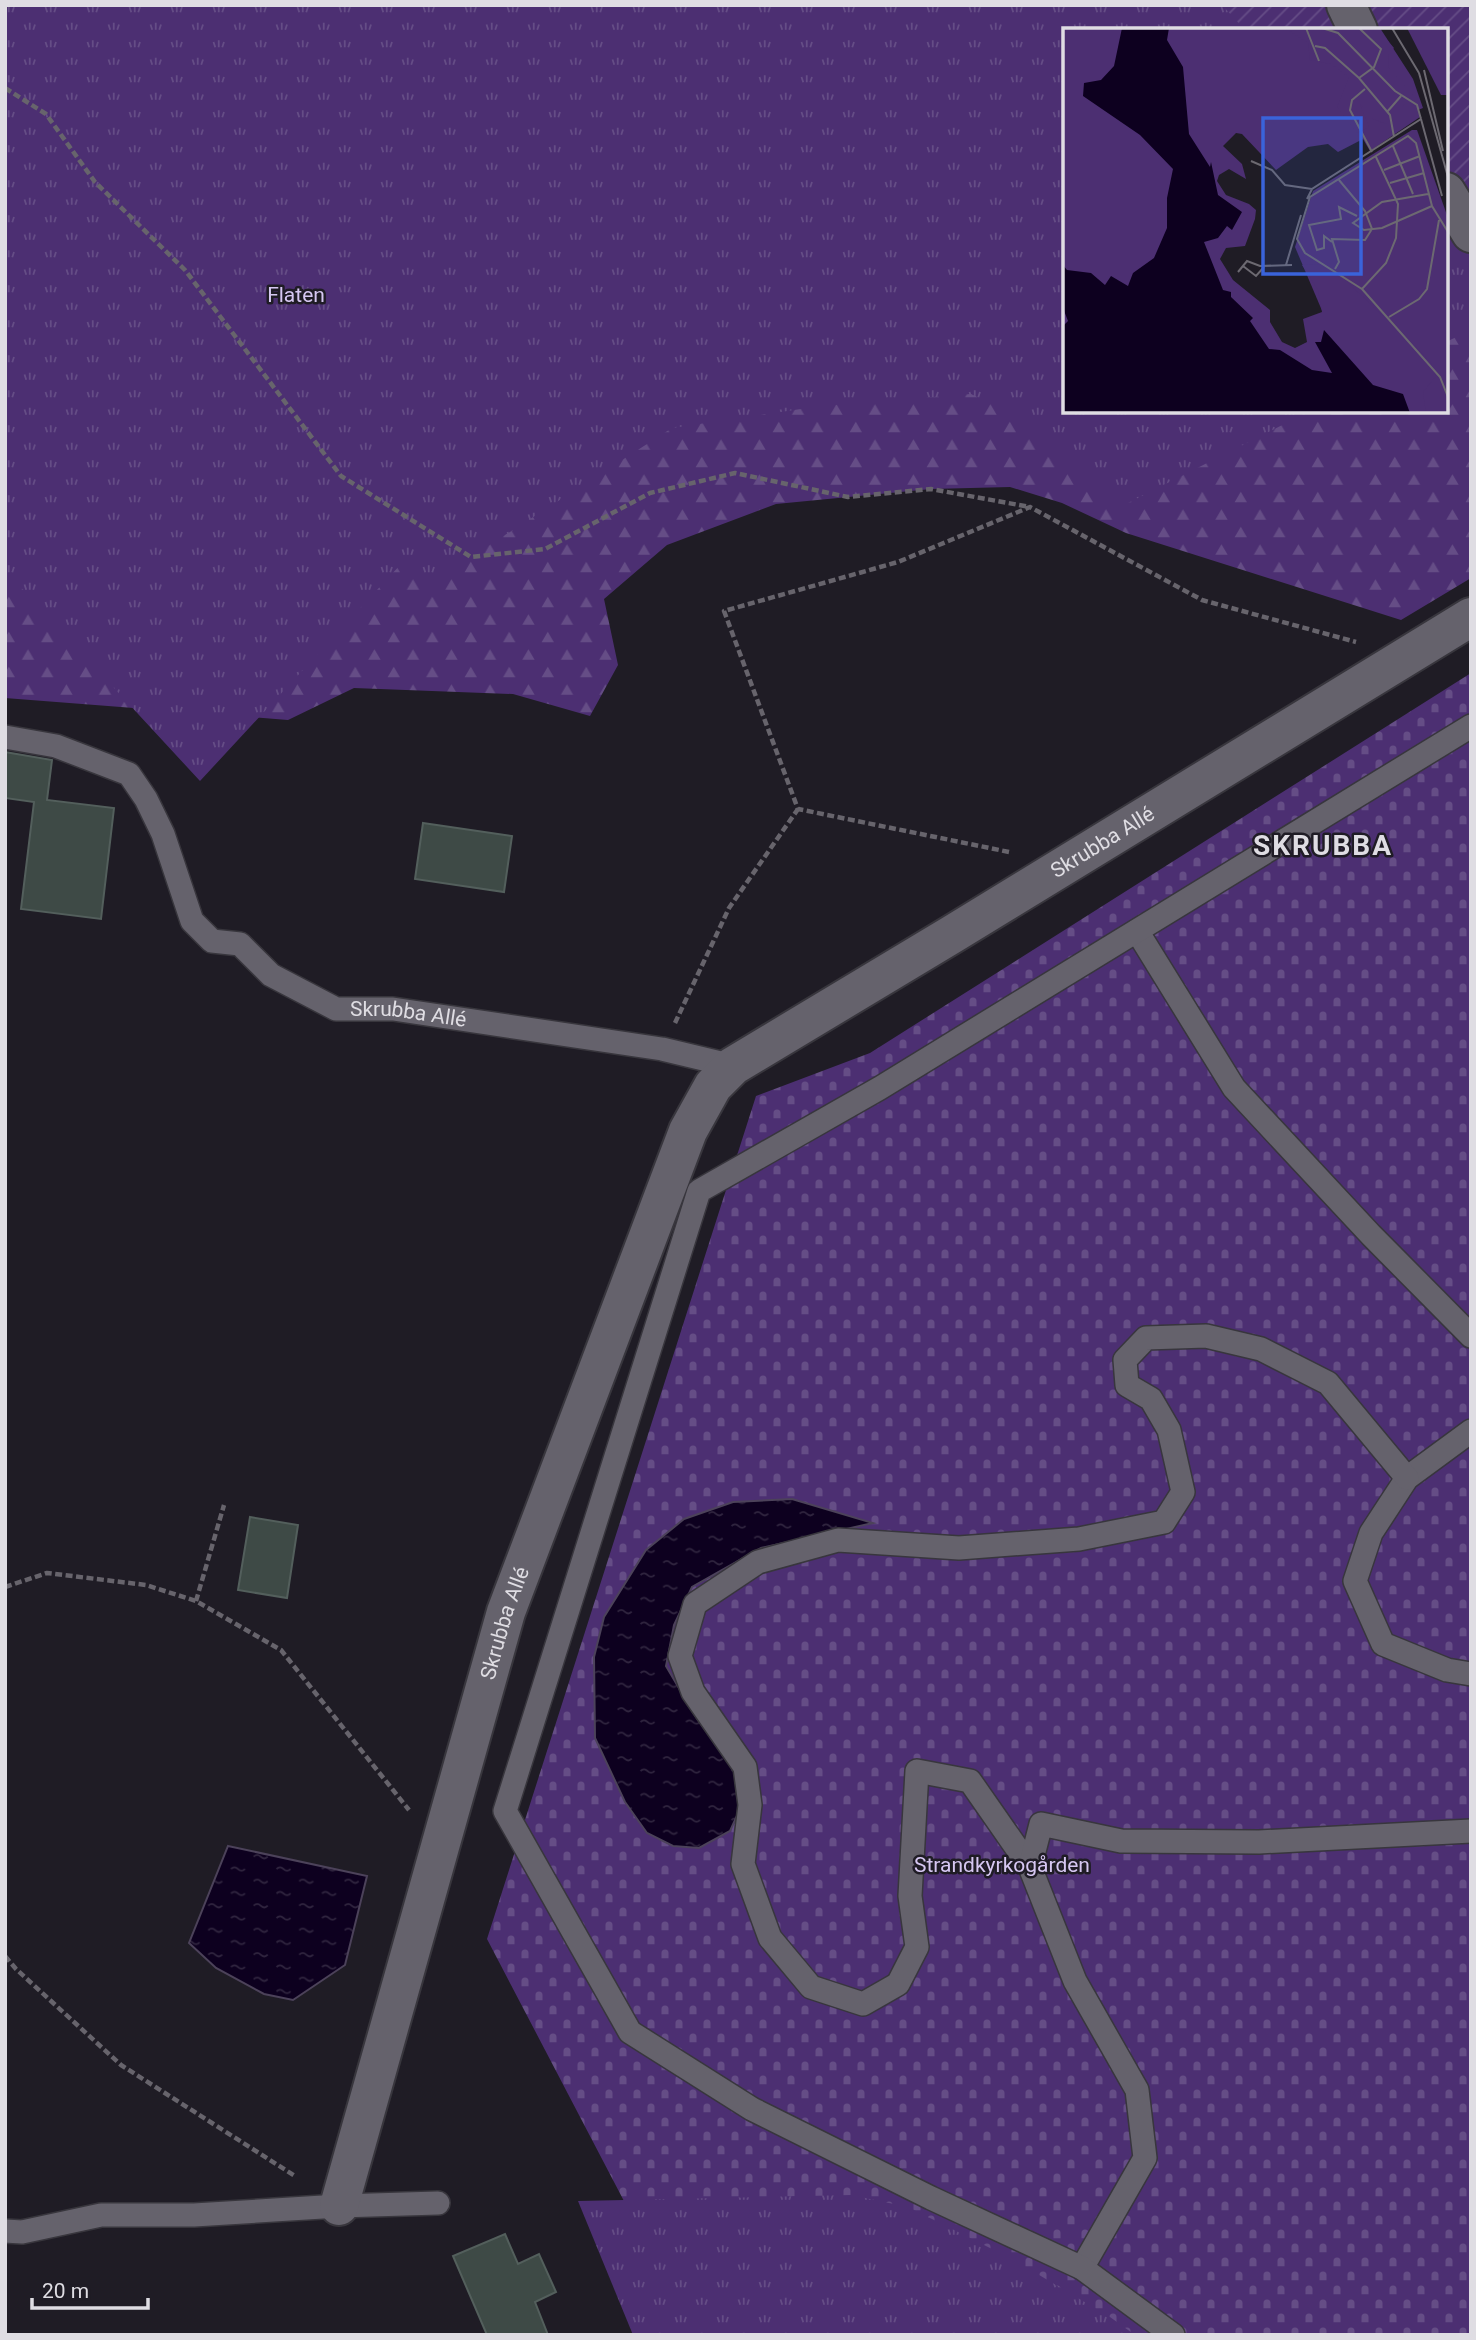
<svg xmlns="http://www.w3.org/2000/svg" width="1476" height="2340" font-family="Roboto,sans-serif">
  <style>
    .forest { fill: url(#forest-firs) }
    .cemetery { fill: url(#cemetery-stones) }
    .park { fill: url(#park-tufts) }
    .garden { fill: url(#garden-furrows) }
    .water { fill: url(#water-ripples); stroke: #4c425a; stroke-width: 2 }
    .building { fill: #3e4a46; stroke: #535f5c; stroke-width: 2 }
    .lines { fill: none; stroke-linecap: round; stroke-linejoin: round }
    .lane-casing { stroke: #38363d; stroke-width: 26 }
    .street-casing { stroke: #38363d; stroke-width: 42 }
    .path { stroke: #67646c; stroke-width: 4.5; stroke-dasharray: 7 3.5; stroke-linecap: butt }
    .lane { stroke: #65626c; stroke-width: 23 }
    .street { stroke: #65626c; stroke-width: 38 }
    .labels { text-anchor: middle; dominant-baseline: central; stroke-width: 5; stroke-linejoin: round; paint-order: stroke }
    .park-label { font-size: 21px; fill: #d6c7f2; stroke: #1f1c25 }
    .street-label { font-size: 21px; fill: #dfdde3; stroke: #1f1c25 }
    .district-label { font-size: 28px; font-weight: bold; letter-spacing: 2px; fill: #dfdde3; stroke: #1f1c25 }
    .inset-road { fill: none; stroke: #6c6971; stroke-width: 2 }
    .view { fill: #3a63da; fill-opacity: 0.15; stroke: #3a63da; stroke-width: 3.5 }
    .inset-edge { fill: none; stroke: #dfdde3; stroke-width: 3.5 }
  </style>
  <defs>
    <pattern id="forest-firs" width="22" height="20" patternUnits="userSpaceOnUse" patternTransform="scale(1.75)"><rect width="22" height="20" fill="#4c2f72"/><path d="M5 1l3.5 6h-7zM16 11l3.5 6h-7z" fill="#654d86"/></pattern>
    <pattern id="cemetery-stones" width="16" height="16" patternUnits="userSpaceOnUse" patternTransform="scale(1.75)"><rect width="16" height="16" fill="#4c2f72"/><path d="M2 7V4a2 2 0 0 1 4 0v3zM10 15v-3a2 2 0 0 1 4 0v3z" fill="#654d86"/></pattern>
    <pattern id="park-tufts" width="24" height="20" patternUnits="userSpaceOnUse" patternTransform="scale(1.75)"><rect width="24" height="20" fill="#4c2f72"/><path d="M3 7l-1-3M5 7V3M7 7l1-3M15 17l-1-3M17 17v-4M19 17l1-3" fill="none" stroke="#654d86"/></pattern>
    <pattern id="garden-furrows" width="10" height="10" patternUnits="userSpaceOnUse" patternTransform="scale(1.75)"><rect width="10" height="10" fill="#4c2f72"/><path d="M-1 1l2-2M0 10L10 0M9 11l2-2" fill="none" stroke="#654d86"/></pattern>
    <pattern id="water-ripples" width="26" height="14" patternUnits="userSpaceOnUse" patternTransform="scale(1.75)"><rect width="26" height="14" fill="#0d001f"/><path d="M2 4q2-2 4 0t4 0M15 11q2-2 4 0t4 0" fill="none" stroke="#30253f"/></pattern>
  </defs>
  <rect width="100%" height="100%" fill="#1f1c25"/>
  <!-- forest -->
  <path class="forest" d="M 5,5 L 1065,30 L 1065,411 L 1446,411 L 1446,213 L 1471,208 L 1471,578 L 1401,620 L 1126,533 L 1062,503 L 1010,487 L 931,489 L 776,504 L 667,545 L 604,599 L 618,665 L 590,716 L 513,694 L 354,688 L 288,720 L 5,698 Z"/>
  <!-- cemetery -->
  <path class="cemetery" d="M 1471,673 L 1471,2335 L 694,2335 L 487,1939 L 756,1096 L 870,1053 Z"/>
  <!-- park -->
  <g class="park">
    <path d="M 5,5 L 1471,5 L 1471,330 L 1446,342 L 1446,30 L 1065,30 L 1065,411 L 1310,411 L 1122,506 L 1010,413 L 971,394 L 821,406 L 672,428 L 424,587 L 402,563 L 200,781 L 5,570 Z"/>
    <path d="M 851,2195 L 908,2207 L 1012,2259 L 1110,2317 L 1135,2335 L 633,2335 L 578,2201 Z"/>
  </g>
  <!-- garden -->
  <path class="garden" d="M 1222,5 L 1471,5 L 1471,208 L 1446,213 L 1446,30 L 1245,30 Z"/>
  <!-- water -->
  <g class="water">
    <path d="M 792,1499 L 873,1523 L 761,1548 L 692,1587 L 674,1625 L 666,1666 L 696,1717 L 738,1775 L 741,1807 L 730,1831 L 699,1848 L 673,1846 L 647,1833 L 625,1802 L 595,1738 L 594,1657 L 604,1617 L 646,1550 L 684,1519 L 733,1502 Z"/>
    <path d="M 228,1846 L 367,1876 L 345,1965 L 293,2000 L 264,1994 L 216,1968 L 189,1943 Z"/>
  </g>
  <!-- building -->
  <g class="building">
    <path d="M 5,752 L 52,760 L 47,800 L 114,808 L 101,919 L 21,909 L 34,802 L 5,798 Z"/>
    <path d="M 423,823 L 512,836 L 504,892 L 415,879 Z"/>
    <path d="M 250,1517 L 298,1525 L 287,1598 L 238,1590 Z"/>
    <path d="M 505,2234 L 518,2264 L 539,2254 L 556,2292 L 535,2302 L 548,2335 L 487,2335 L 453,2256 Z"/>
  </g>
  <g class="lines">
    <defs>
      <g id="lane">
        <path id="s1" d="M 5,737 L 56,746 L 129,774 L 146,799 L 163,834 L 192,921 L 212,941 L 240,944 L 271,975 L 336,1009 L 393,1009 L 662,1049 L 733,1066"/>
        <path d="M 1137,931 L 1234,1088 L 1371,1235 L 1471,1336"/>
        <path d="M 1471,1431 L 1407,1478 L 1371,1533 L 1355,1581 L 1383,1644 L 1447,1670 L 1471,1674"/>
        <path d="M 1030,1867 L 970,1781 L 917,1771 L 910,1896 L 917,1947 L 898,1984 L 863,2004 L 811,1987 L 770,1938 L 743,1864 L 750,1805 L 745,1767 L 693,1692 L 680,1656 L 695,1604 L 758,1562 L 838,1540 L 959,1548 L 1079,1539 L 1164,1522 L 1183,1492 L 1169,1430 L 1151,1399 L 1127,1385 L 1125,1360 L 1146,1338 L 1206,1336 L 1261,1349 L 1328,1383 L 1407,1478"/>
        <path d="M 5,2231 L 22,2232 L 101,2215 L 194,2215 L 339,2206 L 438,2203"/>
        <path d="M 1082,2268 L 1145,2158 L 1137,2090 L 1075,1981 L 1030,1867 L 1041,1824 L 1121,1841 L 1259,1842 L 1471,1831"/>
        <path d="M 1173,2335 L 1082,2268 L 931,2198 L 752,2109 L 630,2032 L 505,1811 L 699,1191 L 880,1088 L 1471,726"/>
      </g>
      <g id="street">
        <path d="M 1346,5 L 1358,30"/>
        <path d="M 1446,192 L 1471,233"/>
        <path id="s2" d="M 339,2206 L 506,1612 L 688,1131 L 713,1086 L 733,1066 L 951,935 L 1471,617"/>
      </g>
    </defs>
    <!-- lane casing -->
    <use href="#lane" class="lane-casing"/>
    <!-- street casing -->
    <use href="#street" class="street-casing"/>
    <!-- path -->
    <g class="path">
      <path d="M 5,88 L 46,114 L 95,182 L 185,270 L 341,476 L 471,557 L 545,549 L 650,493 L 735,473 L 848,497 L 931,489 L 1030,507"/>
      <path d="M 1009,852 L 798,809 L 724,611 L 898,562 L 1030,507 L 1202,600 L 1356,642"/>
      <path d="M 675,1023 L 729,908 L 798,809"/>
      <path d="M 5,1587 L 47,1573 L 146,1585 L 196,1601 L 281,1650 L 409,1810"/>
      <path d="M 196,1601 L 224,1505"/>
      <path d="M 5,1956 L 16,1969 L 121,2065 L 295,2176"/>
    </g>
    <!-- lane -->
    <use href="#lane" class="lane"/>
    <!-- street -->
    <use href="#street" class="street"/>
  </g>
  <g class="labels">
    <!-- park labels -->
    <g class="park-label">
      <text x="296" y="295">Flaten</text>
      <text x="1002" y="1865">Strandkyrkogården</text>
    </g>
    <!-- street labels -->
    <g class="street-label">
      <text stroke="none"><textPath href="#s2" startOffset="1643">Skrubba Allé</textPath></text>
      <text stroke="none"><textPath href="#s1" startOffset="537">Skrubba Allé</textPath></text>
      <text stroke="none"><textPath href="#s2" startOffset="606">Skrubba Allé</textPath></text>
    </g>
    <!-- district labels -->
    <g class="district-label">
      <text x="1323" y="845">SKRUBBA</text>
    </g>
  </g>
  <!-- overview -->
  <g transform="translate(1063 28)">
    <rect width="385" height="385" fill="#1f1c25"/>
    <path d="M 344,0 L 385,0 L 385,67 L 378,67 Z" fill="#4c2f72"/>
    <path d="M 349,102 L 354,102 L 385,190 L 385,385 L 354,385 L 260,285 L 232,219 L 250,163 Z" fill="#4c2f72"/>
    <path d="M 0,0 L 317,0 L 350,51 L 360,80 L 355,82 L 357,89 L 307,123 L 300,111 L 275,124 L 265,116 L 245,119 L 213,142 L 179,106 L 173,105 L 160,118 L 179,136 L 183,151 L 166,141 L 156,147 L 154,153 L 163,167 L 186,176 L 193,182 L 192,191 L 182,218 L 163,220 L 157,231 L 170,252 L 207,282 L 207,294 L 219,314 L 232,320 L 244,314 L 240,291 L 259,284 L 255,262 L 239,237 L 257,236 L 274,244 L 367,333 L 373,348 L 360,364 L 363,385 L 74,385 L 0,361 Z" fill="#4c2f72"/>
    <path d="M 222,0 L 314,0 L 331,20 L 325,26 L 326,40 L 350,67 L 323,96 L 310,91 L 297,76 L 306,99 L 294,105 L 274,79 L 286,49 L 268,36 L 247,32 L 245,15 Z" fill="#4c2f72"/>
    <path d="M 59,0 L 106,0 L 104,12 L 120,39 L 126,106 L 147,139 L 148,134 L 155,167 L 179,184 L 169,202 L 164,198 L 155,210 L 141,214 L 160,262 L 168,264 L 168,269 L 190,290 L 187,293 L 206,321 L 217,322 L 249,342 L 269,345 L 252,314 L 258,314 L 261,302 L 310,357 L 340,366 L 347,385 L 0,385 L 0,298 L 5,293 L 0,280 L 0,237 L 4,242 L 28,245 L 42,257 L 48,248 L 65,258 L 70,245 L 91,230 L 104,200 L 104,170 L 110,141 L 77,107 L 20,68 L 21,55 L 38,52 L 51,38 Z" fill="#0d001f"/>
    <path class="inset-road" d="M 243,0 L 256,33M 259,0 L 275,5 L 332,63 L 354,77 L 358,91M 329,0 L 356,45M 252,18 L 262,20 L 296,50 L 327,87 L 331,109M 361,42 L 380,123M 356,45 L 385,149M 296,50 L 311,39 L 318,21 L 296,0M 302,61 L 289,72 L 287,82 L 309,124M 324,84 L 338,68M 330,118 L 350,166M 313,129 L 335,176 L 333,210 L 323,235 L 299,261 L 242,225 L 234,211 L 247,169 L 345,108 L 353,115 L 369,178 L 385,204M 188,133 L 209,142 L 222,157 L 249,161M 321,142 L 357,128M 327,155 L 361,145M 365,166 L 319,174 L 290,195 L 301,202 L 319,200 L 369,178M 244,171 L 249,161 L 358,91 L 379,168M 269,214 L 261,208 L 261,220 L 254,222 L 246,197 L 278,191 L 276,179 L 294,188M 223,237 L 238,187M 180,238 L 193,248 L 201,239M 272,241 L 276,234 L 269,211 L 302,212 L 309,201 L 302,183 L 276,152M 175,244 L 184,233 L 197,238 L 229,237M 299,261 L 377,349 L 385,369M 326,289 L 356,271 L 364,261 L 376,192"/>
    <path class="view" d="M 200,90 L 298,90 L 298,246 L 200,246 Z"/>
    <rect width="385" height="385" class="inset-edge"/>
  </g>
  <!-- border -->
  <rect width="1476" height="2340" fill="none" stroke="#dfdde3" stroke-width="14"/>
  <!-- scale -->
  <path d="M32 2298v10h116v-10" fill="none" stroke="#dfdde3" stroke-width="3.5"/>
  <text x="42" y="2298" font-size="21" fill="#dfdde3" stroke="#1f1c25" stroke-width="5" paint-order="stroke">20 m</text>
</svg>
